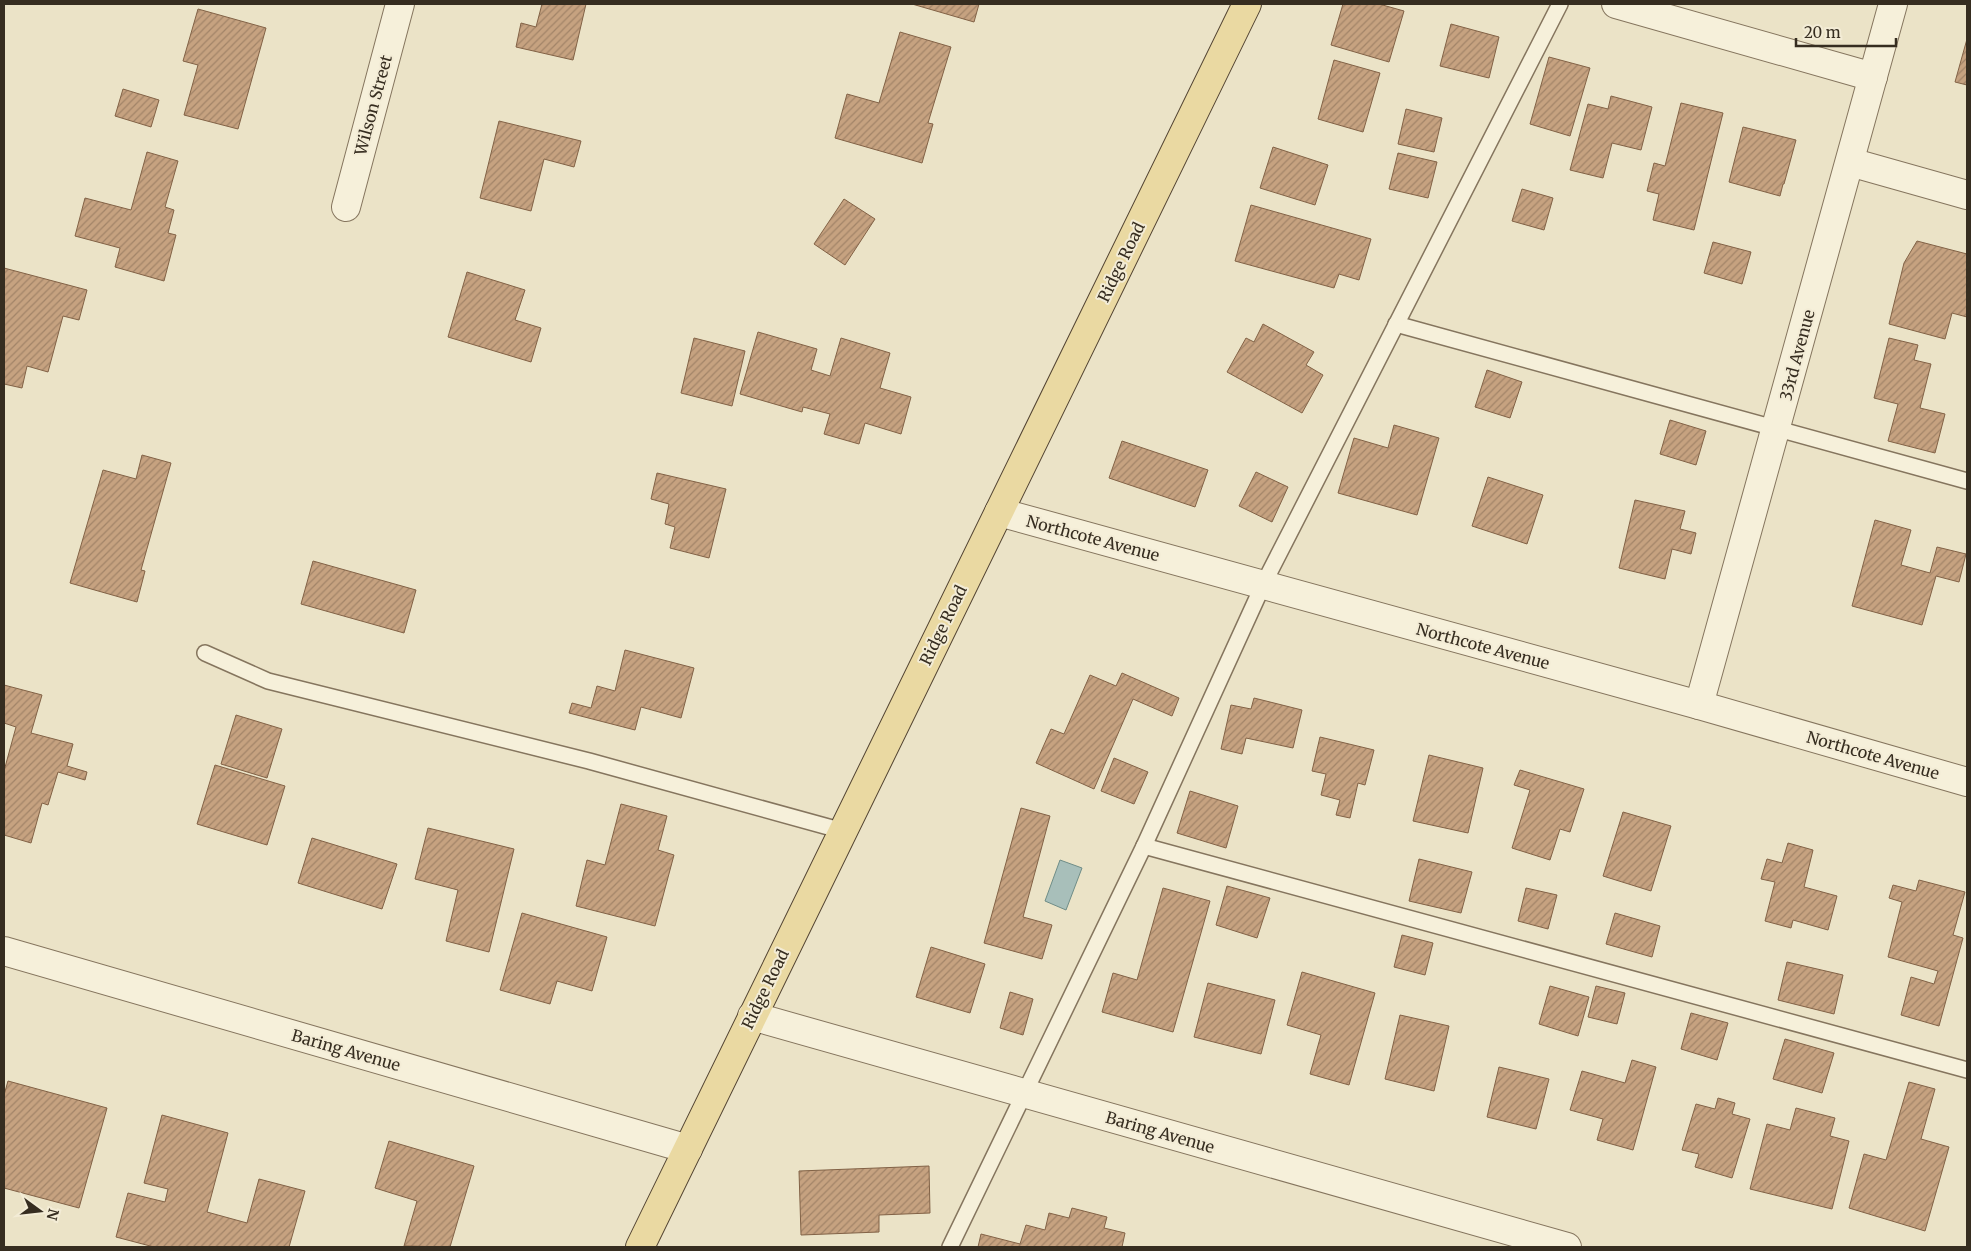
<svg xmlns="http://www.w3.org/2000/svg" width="1971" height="1251" font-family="Merriweather,serif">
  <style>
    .water { fill: #a8bfba; stroke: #6f8d87 }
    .building { fill: url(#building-hatch); stroke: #826246 }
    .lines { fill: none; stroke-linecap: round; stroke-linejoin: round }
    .service-casing { stroke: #85755e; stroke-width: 18 }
    .minor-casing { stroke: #85755e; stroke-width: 30 }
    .primary-casing { stroke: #534432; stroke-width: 30 }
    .service { stroke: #f6f0da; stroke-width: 15 }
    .minor { stroke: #f6f0da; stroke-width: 28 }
    .primary { stroke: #ead9a2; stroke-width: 28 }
    .labels { text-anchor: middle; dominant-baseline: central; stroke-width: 4; stroke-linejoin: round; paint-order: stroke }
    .street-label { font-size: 16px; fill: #362d20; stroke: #f3ecd6 }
  </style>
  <defs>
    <pattern id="building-hatch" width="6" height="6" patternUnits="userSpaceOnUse" patternTransform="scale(1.25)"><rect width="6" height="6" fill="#c6a280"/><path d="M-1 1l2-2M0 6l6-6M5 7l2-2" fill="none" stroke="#a28468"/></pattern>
  </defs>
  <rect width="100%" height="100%" fill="#ebe3c7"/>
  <!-- water -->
  <path class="water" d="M 1060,860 L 1082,868 L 1066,910 L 1045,901 Z"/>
  <!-- building -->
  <g class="building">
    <path d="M 542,4 L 586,4 L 573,60 L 516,47 L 521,23 L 536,27 Z"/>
    <path d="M 912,4 L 979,4 L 974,22 Z"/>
    <path d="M 1343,4 L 1379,4 L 1404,11 L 1389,62 L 1331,45 Z"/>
    <path d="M 198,9 L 266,28 L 238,129 L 184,115 L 198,65 L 183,61 Z"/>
    <path d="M 1451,24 L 1499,37 L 1489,78 L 1440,66 Z"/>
    <path d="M 900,32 L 951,47 L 928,123 L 933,124 L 922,163 L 835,138 L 847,94 L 879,103 Z"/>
    <path d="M 1967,39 L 1967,85 L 1955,82 Z"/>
    <path d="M 1549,57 L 1590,68 L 1570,136 L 1530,124 Z"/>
    <path d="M 1334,60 L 1380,73 L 1363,132 L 1318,119 Z"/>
    <path d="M 123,89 L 159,100 L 151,127 L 115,116 Z"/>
    <path d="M 1611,96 L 1652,107 L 1641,150 L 1612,143 L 1603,178 L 1570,170 L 1588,104 L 1608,109 Z"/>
    <path d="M 1681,103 L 1723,113 L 1694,230 L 1653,220 L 1659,194 L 1647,191 L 1654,163 L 1665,166 Z"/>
    <path d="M 1406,109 L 1442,118 L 1434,152 L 1398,144 Z"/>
    <path d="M 499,121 L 581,141 L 574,167 L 544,159 L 531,211 L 480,198 Z"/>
    <path d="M 1743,127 L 1796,140 L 1784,184 L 1783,184 L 1780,196 L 1729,182 Z"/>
    <path d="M 1273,147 L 1328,165 L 1315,205 L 1260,188 Z"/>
    <path d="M 147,152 L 178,161 L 165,207 L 174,210 L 168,233 L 176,235 L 164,281 L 115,267 L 120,248 L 75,236 L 85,198 L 131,210 Z"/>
    <path d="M 1398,153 L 1437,162 L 1428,198 L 1389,189 Z"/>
    <path d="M 1522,189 L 1553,198 L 1544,230 L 1512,221 Z"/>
    <path d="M 844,199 L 875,219 L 845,265 L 814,244 Z"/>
    <path d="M 1251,205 L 1371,239 L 1359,280 L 1339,274 L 1334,288 L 1235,261 Z"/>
    <path d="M 1917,241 L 1967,254 L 1967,317 L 1952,313 L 1945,339 L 1889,324 L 1904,263 Z"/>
    <path d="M 1713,242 L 1751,252 L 1742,284 L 1704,273 Z"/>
    <path d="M 4,268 L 87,290 L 79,320 L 63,316 L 48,372 L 27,366 L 22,388 L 4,384 Z"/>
    <path d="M 467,272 L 525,290 L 515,320 L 541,328 L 531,362 L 448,337 Z"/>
    <path d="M 1263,324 L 1314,352 L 1306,365 L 1323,375 L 1302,413 L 1227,372 L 1246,338 L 1254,342 Z"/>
    <path d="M 758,332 L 817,349 L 811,370 L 830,376 L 841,338 L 890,353 L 880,388 L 911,397 L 901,434 L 865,423 L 859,444 L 824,434 L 830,414 L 803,407 L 802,412 L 740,394 Z"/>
    <path d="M 694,338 L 745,351 L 732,406 L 681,393 Z"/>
    <path d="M 1889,338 L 1918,345 L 1914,360 L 1931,364 L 1920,408 L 1945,414 L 1935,453 L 1888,441 L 1898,404 L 1874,398 Z"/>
    <path d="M 1487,370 L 1522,382 L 1510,418 L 1475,407 Z"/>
    <path d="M 1670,420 L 1706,431 L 1696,465 L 1660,454 Z"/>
    <path d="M 1394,425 L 1439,438 L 1417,515 L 1338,493 L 1354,438 L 1388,448 Z"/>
    <path d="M 1122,441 L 1208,470 L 1195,507 L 1109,478 Z"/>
    <path d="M 142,455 L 171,463 L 141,570 L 145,571 L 137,602 L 70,583 L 103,470 L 136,479 Z"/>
    <path d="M 1256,472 L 1288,487 L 1272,522 L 1239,506 Z"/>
    <path d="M 657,473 L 726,489 L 709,558 L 670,548 L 675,527 L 665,524 L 669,504 L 651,499 Z"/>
    <path d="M 1488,477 L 1543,495 L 1527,544 L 1472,526 Z"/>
    <path d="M 1635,500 L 1685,511 L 1680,529 L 1696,533 L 1691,554 L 1672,549 L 1665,579 L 1619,568 Z"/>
    <path d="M 1875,520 L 1911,530 L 1901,565 L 1930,573 L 1937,547 L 1966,554 L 1959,582 L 1936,576 L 1922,625 L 1852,606 Z"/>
    <path d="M 313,561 L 416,590 L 404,633 L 301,604 Z"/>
    <path d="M 625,650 L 694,668 L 681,718 L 641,707 L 635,730 L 569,713 L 572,703 L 591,708 L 597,686 L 615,691 Z"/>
    <path d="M 1122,673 L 1179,698 L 1172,716 L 1133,699 L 1094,789 L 1036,763 L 1051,729 L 1064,734 L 1090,675 L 1116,686 Z"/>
    <path d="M 4,685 L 42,695 L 31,733 L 73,744 L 67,766 L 87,772 L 85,780 L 58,772 L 48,805 L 42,803 L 31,843 L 4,835 L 4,771 L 16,727 L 4,723 Z"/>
    <path d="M 1254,698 L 1302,710 L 1293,748 L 1246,738 L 1242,754 L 1221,749 L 1231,705 L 1251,709 Z"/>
    <path d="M 236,715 L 282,729 L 267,778 L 221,764 Z"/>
    <path d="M 1320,737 L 1374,750 L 1365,785 L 1358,783 L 1350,818 L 1336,815 L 1340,800 L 1321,795 L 1326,774 L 1312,771 Z"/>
    <path d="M 1429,755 L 1483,768 L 1468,833 L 1413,821 Z"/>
    <path d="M 1114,758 L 1148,772 L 1134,804 L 1101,791 Z"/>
    <path d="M 215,765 L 285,786 L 267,845 L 197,824 Z"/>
    <path d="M 1520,770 L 1584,789 L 1570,832 L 1560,829 L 1550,860 L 1512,848 L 1530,790 L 1514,785 Z"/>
    <path d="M 1190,791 L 1238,806 L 1226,848 L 1177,833 Z"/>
    <path d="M 621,804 L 667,816 L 658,850 L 674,855 L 655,926 L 576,906 L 587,860 L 605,865 Z"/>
    <path d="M 1021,808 L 1050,816 L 1023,917 L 1052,925 L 1042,959 L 984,943 Z"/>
    <path d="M 1623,812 L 1671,826 L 1651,891 L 1603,876 Z"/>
    <path d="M 428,828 L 514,849 L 489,952 L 446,941 L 458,890 L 415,879 Z"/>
    <path d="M 312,838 L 397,864 L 382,909 L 298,883 Z"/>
    <path d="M 1788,843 L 1813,850 L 1804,887 L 1837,896 L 1828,930 L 1793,920 L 1791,928 L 1765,921 L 1775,882 L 1761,879 L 1767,859 L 1782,863 Z"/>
    <path d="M 1419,859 L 1472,872 L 1461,913 L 1409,901 Z"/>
    <path d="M 1919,880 L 1965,892 L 1953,935 L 1963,938 L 1939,1026 L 1901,1015 L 1911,977 L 1934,984 L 1938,971 L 1888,957 L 1902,902 L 1889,898 L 1893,885 L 1916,891 Z"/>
    <path d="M 1227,886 L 1270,898 L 1257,938 L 1216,925 Z"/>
    <path d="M 1163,888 L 1210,901 L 1173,1032 L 1102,1012 L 1113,973 L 1137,980 Z"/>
    <path d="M 1526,888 L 1557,895 L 1548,929 L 1518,921 Z"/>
    <path d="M 522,913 L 607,937 L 592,991 L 557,981 L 550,1004 L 500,990 Z"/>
    <path d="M 1615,913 L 1660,926 L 1652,957 L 1606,944 Z"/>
    <path d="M 1402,935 L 1433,943 L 1425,975 L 1394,967 Z"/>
    <path d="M 931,947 L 985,964 L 970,1013 L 916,997 Z"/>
    <path d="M 1787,962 L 1843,975 L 1834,1014 L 1778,1000 Z"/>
    <path d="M 1302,972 L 1375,993 L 1349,1085 L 1310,1074 L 1321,1035 L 1287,1025 Z"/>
    <path d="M 1208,983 L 1275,1000 L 1261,1054 L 1194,1037 Z"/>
    <path d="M 1550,986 L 1589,997 L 1578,1036 L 1539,1024 Z"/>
    <path d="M 1596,986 L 1625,993 L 1617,1024 L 1588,1017 Z"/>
    <path d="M 1010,992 L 1033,999 L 1023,1035 L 1000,1028 Z"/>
    <path d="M 1691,1013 L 1728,1023 L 1717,1060 L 1681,1049 Z"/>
    <path d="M 1400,1015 L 1449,1026 L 1434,1091 L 1385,1079 Z"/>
    <path d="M 1785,1039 L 1834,1053 L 1822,1093 L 1773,1079 Z"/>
    <path d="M 1632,1060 L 1656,1067 L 1633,1150 L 1597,1140 L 1603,1119 L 1570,1110 L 1582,1071 L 1625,1083 Z"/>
    <path d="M 1499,1067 L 1549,1079 L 1536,1129 L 1487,1117 Z"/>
    <path d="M 8,1081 L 107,1108 L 79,1208 L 4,1188 L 4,1095 Z"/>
    <path d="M 1909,1082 L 1935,1089 L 1921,1139 L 1949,1147 L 1925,1231 L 1849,1208 L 1864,1154 L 1886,1160 Z"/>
    <path d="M 1718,1098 L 1735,1103 L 1732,1114 L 1750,1119 L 1732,1178 L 1695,1167 L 1699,1154 L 1682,1150 L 1696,1104 L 1715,1109 Z"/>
    <path d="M 1796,1108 L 1835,1118 L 1830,1136 L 1849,1141 L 1832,1209 L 1750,1189 L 1767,1124 L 1790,1130 Z"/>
    <path d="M 162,1115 L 228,1133 L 207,1212 L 247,1223 L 259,1179 L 305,1191 L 289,1247 L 154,1247 L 116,1237 L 128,1193 L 165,1202 L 168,1189 L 144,1183 Z"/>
    <path d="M 389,1141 L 474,1166 L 450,1247 L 404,1246 L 417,1201 L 375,1188 Z"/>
    <path d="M 929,1166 L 930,1213 L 879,1215 L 879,1232 L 801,1235 L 799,1171 Z"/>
    <path d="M 1072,1208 L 1107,1217 L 1104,1228 L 1125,1233 L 1122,1247 L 978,1247 L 981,1234 L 1020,1244 L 1026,1225 L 1045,1230 L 1049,1213 L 1069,1218 Z"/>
  </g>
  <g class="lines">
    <defs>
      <g id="service">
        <path d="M 1396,324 L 1967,481"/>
        <path d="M 205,653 L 268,681 L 589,761 L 843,831"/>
        <path d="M 1144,846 L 1967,1070"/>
        <path d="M 950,1247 L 1144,846 L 1263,585 L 1560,4"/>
      </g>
      <g id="minor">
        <path d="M 1616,4 L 1873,77"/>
        <path d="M 1850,162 L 1967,195"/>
        <path d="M 346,207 L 400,4"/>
        <path d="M 999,512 L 1699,705 L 1967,782"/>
        <path d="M 1699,705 L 1893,4"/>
        <path d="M 4,951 L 688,1149"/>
        <path d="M 752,1016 L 1567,1247"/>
      </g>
      <path id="primary" d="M 640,1247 L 1247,4"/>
    </defs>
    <!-- service casing -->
    <use href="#service" class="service-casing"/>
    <!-- minor casing -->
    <use href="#minor" class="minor-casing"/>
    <!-- primary casing -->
    <use href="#primary" class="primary-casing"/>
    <!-- service -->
    <use href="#service" class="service"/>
    <!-- minor -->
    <use href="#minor" class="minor"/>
    <!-- primary -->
    <use href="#primary" class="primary"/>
  </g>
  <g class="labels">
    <!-- street labels -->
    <g class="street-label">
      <text transform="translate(373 105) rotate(-75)">Wilson Street</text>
      <text transform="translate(1121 262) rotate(-64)">Ridge Road</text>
      <text transform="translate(1797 355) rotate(-75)">33rd Avenue</text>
      <text transform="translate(1093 538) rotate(15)">Northcote Avenue</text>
      <text transform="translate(943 625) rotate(-64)">Ridge Road</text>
      <text transform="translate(1483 646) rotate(15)">Northcote Avenue</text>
      <text transform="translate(1873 755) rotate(16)">Northcote Avenue</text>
      <text transform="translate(765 989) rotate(-64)">Ridge Road</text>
      <text transform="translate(346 1050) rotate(16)">Baring Avenue</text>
      <text transform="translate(1160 1132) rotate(16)">Baring Avenue</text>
    </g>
  </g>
  <!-- border -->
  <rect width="1971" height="1251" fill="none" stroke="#362d20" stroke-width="10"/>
  <!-- north arrow -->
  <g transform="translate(40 1211) rotate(105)" stroke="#f3ecd6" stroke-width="4" paint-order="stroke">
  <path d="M0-4L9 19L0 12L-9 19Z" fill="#362d20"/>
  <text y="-8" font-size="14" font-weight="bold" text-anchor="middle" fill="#362d20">N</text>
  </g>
  <!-- scale -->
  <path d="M1796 38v8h100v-8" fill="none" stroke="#362d20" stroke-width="2.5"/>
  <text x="1804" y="38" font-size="15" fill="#362d20" stroke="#f3ecd6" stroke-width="4" paint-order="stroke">20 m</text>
</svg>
